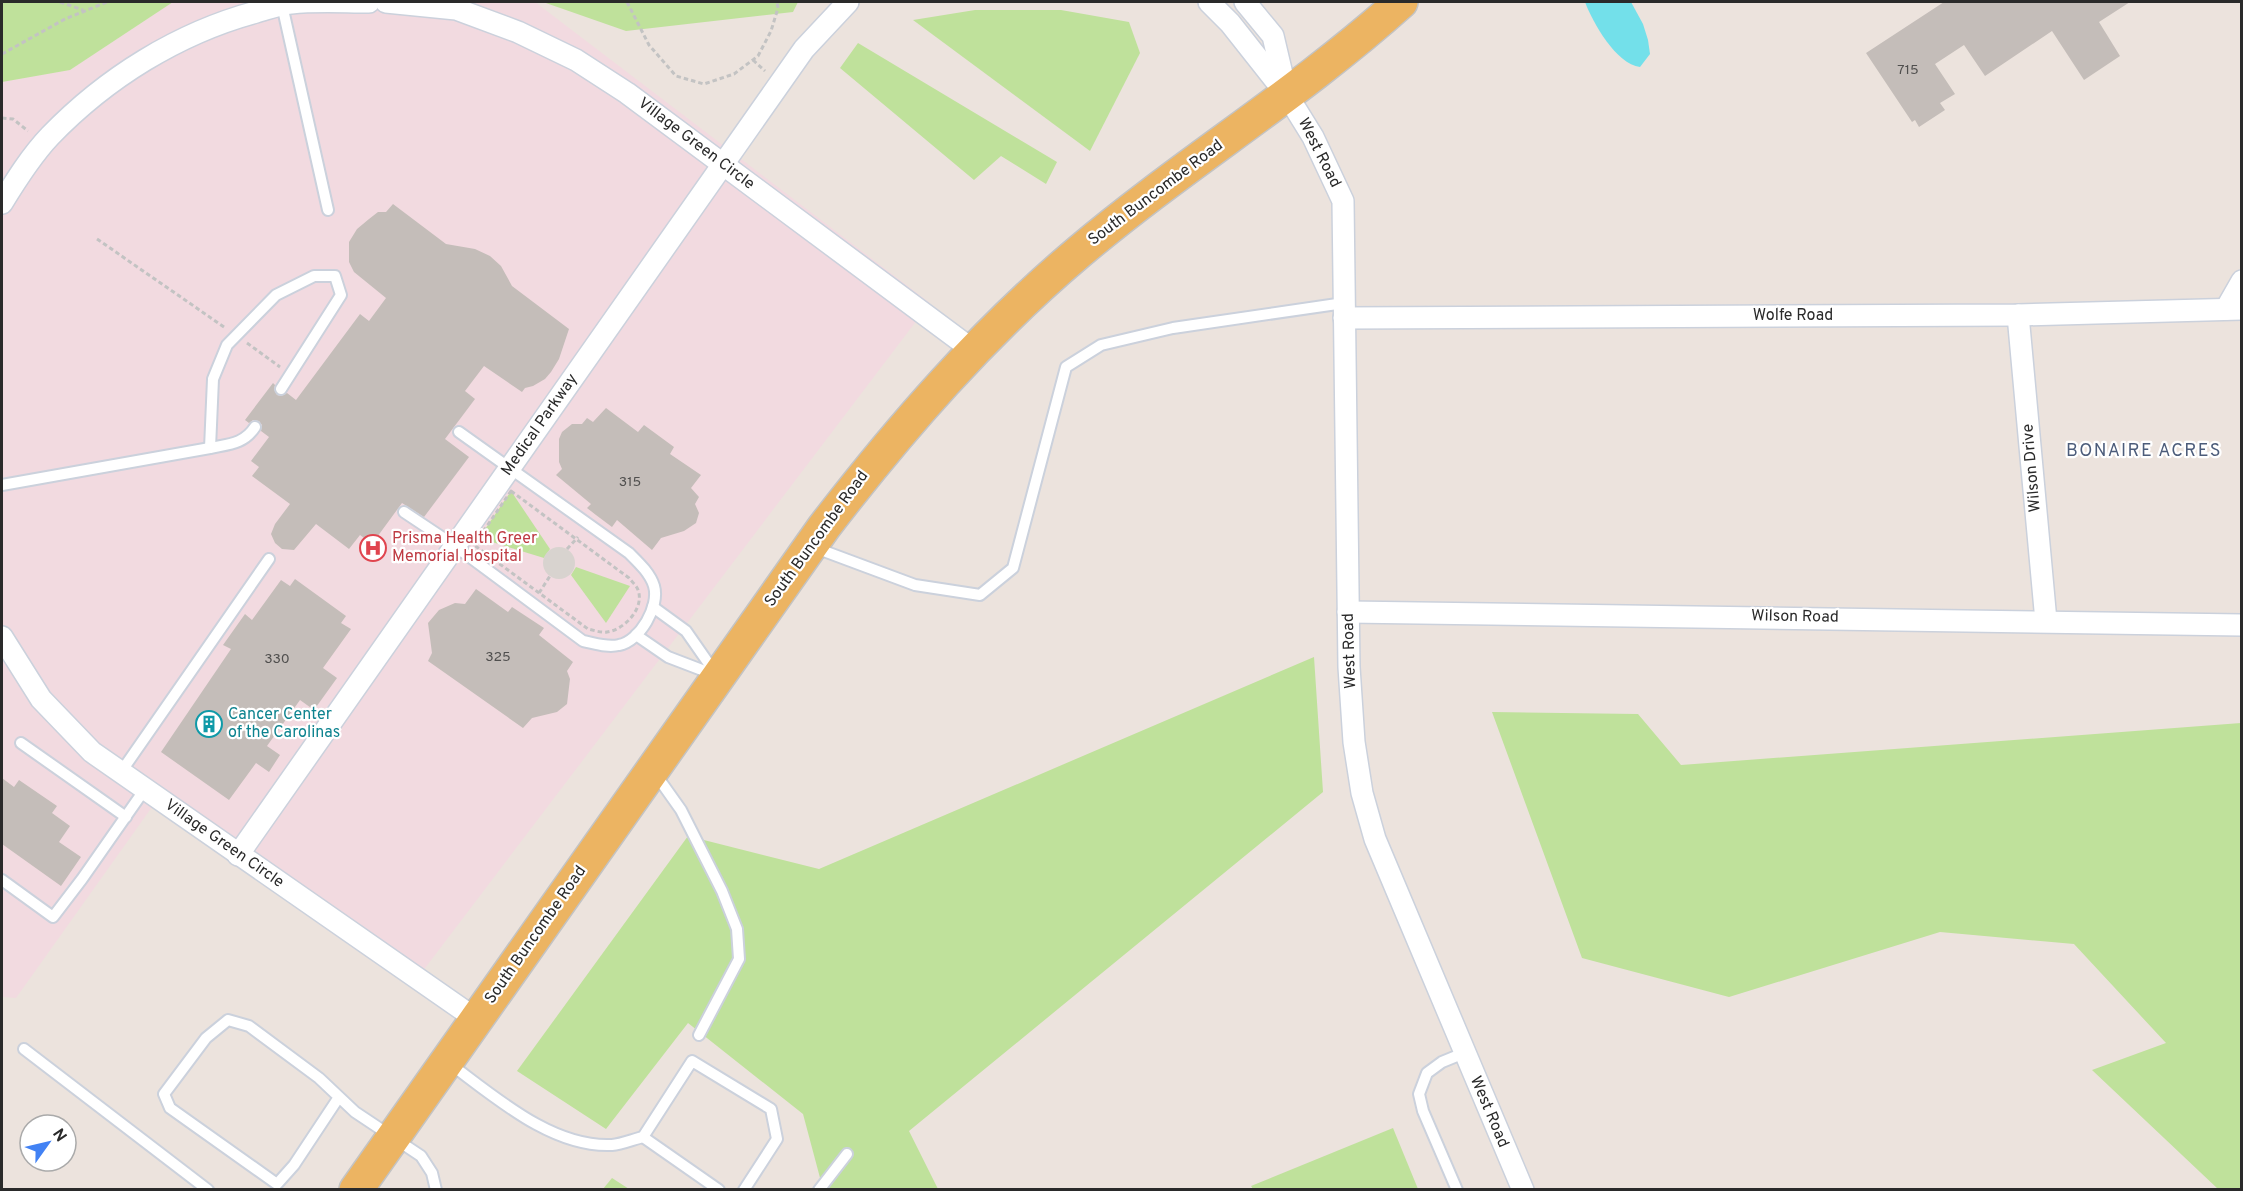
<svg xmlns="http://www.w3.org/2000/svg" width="2243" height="1191" font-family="Overpass,sans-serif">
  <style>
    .medical { fill: #f2dae0 }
    .green { fill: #bfe19b }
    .plaza { fill: #d8d3cf }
    .water { fill: #73e0ea }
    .building { fill: #c4bdb9 }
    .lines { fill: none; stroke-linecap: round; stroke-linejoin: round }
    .service-casing { stroke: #cbd1dc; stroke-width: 14 }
    .minor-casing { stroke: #cbd1dc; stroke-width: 24 }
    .primary-casing { stroke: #c3c3c3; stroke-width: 36 }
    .path { stroke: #c3c3c3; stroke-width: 3; stroke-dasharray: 4.5 3; stroke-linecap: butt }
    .service { stroke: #fff; stroke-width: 10 }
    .minor { stroke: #fff; stroke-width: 21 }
    .primary { stroke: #ecb462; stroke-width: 33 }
    .labels { text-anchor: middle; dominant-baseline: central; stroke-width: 4.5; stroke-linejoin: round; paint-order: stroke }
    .number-label { font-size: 14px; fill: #504f4e }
    .street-label { font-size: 16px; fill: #2a2a2a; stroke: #fff }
    .health-label { font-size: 16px; fill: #be3a42; stroke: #fff; text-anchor: start }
    .culture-label { font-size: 16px; fill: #0d838f; stroke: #fff; text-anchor: start }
    .neighbourhood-label { font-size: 18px; letter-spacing: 1.5px; fill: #4c5c7a; stroke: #fff }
  </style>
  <rect width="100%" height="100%" fill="#ece3dd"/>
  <!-- medical -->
  <path class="medical" d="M 173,2 L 535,2 L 930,303 L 416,980 L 162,793 L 16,998 L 2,997 L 2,82 L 70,70 Z"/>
  <!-- green -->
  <g class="green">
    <path d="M 2,2 L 173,2 L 70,70 L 2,82 Z"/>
    <path d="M 543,2 L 798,2 L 793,12 L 626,31 Z"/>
    <path d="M 975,10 L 1061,10 L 1129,22 L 1140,53 L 1090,151 L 913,20 Z"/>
    <path d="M 858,43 L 1057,162 L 1046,184 L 1001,156 L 974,180 L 840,68 Z"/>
    <path d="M 511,491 L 550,549 L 544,558 L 479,538 Z"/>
    <path d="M 576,567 L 630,586 L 606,623 L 571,575 Z"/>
    <path d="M 1314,657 L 1323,792 L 909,1131 L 938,1189 L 823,1189 L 803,1114 L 688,1023 L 606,1129 L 517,1071 L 688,836 L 819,869 Z"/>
    <path d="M 1492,712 L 1638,714 L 1681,765 L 2241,723 L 2241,1189 L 2218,1189 L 2092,1070 L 2166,1043 L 2074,944 L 1940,932 L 1729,997 L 1582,958 Z"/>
    <path d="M 1393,1128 L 1418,1189 L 1253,1189 L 1251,1186 Z"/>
    <path d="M 612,1178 L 629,1189 L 603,1189 Z"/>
  </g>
  <!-- plaza -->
  <circle class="plaza" cx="559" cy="563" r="16"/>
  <!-- water -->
  <path class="water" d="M 1585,2 L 1631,2 L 1643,24 L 1648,40 L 1650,54 L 1640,67 C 1616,64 1593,23 1585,2 Z"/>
  <!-- building -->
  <g class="building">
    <path d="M 1944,2 L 2130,2 L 2099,22 L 2120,56 L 2084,80 L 2052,31 L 1985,76 L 1964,45 L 1935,64 L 1955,94 L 1940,103 L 1945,110 L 1919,127 L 1915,120 L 1912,122 L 1866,53 Z"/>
    <path d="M 393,204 L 446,244 L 475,249 L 490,256 L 501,266 L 512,286 L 569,329 L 559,359 L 551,372 L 545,379 L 533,386 L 525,388 L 522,392 L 484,366 L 465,391 L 475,399 L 445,439 L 469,457 L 424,517 L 402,503 L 372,544 L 360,535 L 349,549 L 316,524 L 294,550 L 282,549 L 275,543 L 271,534 L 275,524 L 290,504 L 252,476 L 259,467 L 251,461 L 269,437 L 261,431 L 262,425 L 259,421 L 253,420 L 249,423 L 245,420 L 273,383 L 275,385 L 274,389 L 277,395 L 281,396 L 287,393 L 296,400 L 360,314 L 369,321 L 386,298 L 354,272 L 349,262 L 349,242 L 357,229 L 369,219 L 378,212 L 386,212 Z"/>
    <path d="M 606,408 L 638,432 L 644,425 L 674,447 L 670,454 L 701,475 L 691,488 L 699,497 L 695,504 L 699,513 L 696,523 L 684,531 L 661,538 L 652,550 L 617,520 L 612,527 L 596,515 L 587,508 L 591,504 L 556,475 L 562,469 L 559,462 L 559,439 L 562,432 L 572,424 L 582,424 L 587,418 L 593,422 Z"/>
    <path d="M 295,579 L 346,616 L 341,623 L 351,629 L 323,668 L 337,678 L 314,710 L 300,700 L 267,746 L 280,755 L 269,772 L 256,763 L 229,800 L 161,752 L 231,649 L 223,645 L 245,614 L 252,620 L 281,580 L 290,586 Z"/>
    <path d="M 476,589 L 508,612 L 512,607 L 544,628 L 539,635 L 573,662 L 567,671 L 570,679 L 567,704 L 557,712 L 532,718 L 523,728 L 428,661 L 432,653 L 428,623 L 439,610 L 455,603 L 465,604 Z"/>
    <path d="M 2,778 L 14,787 L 19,780 L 57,806 L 52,813 L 70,826 L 59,842 L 81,857 L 61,886 L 2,844 Z"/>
  </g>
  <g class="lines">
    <defs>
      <g id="service">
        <path d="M 282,5 L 328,210"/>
        <path d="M 255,427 C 244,444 229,444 210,448 L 213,379 L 227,345 L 276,295 L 314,276 L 335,276 L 341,295 L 281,389"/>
        <path d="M 2,485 L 210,448"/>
        <path d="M 404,512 L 455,546 L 583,641 C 594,643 607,648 619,645 C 640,641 660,606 654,586 C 650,573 638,562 629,553 L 459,432"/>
        <path d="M 813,547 L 915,585 L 980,595 L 1013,568 L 1066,367 L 1101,345 L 1173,328 L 1344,303"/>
        <path d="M 653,607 L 686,631 L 716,674"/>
        <path d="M 636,635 L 668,657 L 715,675"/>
        <path d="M 21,743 L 126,817"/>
        <path d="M 121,772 L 269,559"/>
        <path d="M 654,772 L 681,810 L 722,891 L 737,929 L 739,959 L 699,1035"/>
        <path d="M 2,880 L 53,917 L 82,879 L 145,789"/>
        <path d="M 24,1049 L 208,1190"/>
        <path d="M 449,1063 C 495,1097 552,1148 612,1145 C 622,1144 634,1139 643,1137 L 692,1061 L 771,1109 L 777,1139 L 744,1190"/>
        <path d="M 339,1097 L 294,1165 L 277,1184 L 170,1108 L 164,1094 L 206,1038 L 228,1020 L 249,1026 L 319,1078 L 355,1112 L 421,1156 L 432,1173 L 436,1190"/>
        <path d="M 643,1137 L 719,1190"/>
        <path d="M 819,1190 L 847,1154"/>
        <path d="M 1457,1190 L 1423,1111 L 1419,1094 L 1427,1073 L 1442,1062 L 1464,1053"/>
      </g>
      <g id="minor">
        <path d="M 386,2 L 456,9 L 518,32 L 576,60 L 627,93 L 974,351"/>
        <path d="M 1209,2 L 1230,23 L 1287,95 L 1313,137 L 1343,201 L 1349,667 L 1354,742 L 1362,793 L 1375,839 L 1523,1190"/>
        <path d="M 1245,2 L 1273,36 L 1286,91"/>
        <path d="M 2,203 C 16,180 31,156 50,136 C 106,78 178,33 256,12 C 267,9 280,4 291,3 C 317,0 344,2 369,2"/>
        <path d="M 2226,309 L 2242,281"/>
        <path d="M 2018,315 L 2046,621"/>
        <path d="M 1344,318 L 2018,315 L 2242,309"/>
        <path d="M 1348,612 L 2242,625"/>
        <path d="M 2,637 L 41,699 L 92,752 L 476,1019"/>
        <path d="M 238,855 L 804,49 L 848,2"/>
      </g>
      <path id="primary" d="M 356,1190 L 824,527 C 901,427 983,333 1079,252 C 1183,164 1300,93 1401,2"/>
    </defs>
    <!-- service casing -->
    <use href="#service" class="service-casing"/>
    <!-- minor casing -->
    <use href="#minor" class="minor-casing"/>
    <!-- primary casing -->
    <use href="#primary" class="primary-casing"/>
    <!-- path -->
    <g class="path">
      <path d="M 60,2 L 83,10"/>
      <path d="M 627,2 L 649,45 L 676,76 L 704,84 L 734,74 L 758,56 L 771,31 L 778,8 L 777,2"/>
      <path d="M 2,54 L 65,19 L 107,2"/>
      <path d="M 753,60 L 765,71"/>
      <path d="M 2,118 L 13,119 L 28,131"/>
      <path d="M 97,239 L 224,327"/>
      <path d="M 247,343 L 280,367"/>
      <path d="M 511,491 L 629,578 C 632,582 637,586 638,590 C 645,608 624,630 607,632 C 601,633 593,630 588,629 L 474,545 Z"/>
      <path d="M 567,549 L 578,537"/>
      <path d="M 539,593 L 550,576"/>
    </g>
    <!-- service -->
    <use href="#service" class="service"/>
    <!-- minor -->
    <use href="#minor" class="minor"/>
    <!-- primary -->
    <use href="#primary" class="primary"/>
  </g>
  <!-- icons -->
  <defs>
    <symbol id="hospital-ring" viewBox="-11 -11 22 22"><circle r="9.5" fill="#fff" stroke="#e0444e" stroke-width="1.5"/><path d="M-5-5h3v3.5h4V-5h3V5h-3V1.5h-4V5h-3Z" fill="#e0444e"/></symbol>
    <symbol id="building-ring" viewBox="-11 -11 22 22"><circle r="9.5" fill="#fff" stroke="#0f9aa8" stroke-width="1.5"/><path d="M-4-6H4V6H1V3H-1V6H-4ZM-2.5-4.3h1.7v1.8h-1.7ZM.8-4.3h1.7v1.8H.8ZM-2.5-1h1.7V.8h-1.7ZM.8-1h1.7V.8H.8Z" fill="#0f9aa8"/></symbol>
  </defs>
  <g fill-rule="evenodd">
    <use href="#hospital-ring" x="358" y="533" width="30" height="30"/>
    <use href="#building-ring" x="194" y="709" width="30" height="30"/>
  </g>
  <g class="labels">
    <!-- number labels -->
    <g class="number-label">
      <text x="1908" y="70">715</text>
      <text x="630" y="482">315</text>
      <text x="498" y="657">325</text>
      <text x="277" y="659">330</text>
    </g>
    <!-- street labels -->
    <g class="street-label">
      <text transform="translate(696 144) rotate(37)">Village Green Circle</text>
      <text transform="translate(1319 153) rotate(63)">West Road</text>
      <text transform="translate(1156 193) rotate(-37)">South Buncombe Road</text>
      <text x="1793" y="316">Wolfe Road</text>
      <text transform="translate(540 425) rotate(-55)">Medical Parkway</text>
      <text transform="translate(2032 468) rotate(-95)">Wilson Drive</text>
      <text transform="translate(817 539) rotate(-54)">South Buncombe Road</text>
      <text transform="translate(1795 617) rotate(1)">Wilson Road</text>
      <text transform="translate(1350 651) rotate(-92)">West Road</text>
      <text transform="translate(224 844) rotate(35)">Village Green Circle</text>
      <text transform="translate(536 935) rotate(-55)">South Buncombe Road</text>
      <text transform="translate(1489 1112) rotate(67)">West Road</text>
    </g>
    <!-- health labels -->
    <g class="health-label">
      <text x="392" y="539">Prisma Health Greer<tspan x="392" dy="18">Memorial Hospital</tspan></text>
    </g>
    <!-- culture labels -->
    <g class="culture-label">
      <text x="228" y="715">Cancer Center<tspan x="228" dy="18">of the Carolinas</tspan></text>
    </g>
    <!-- neighbourhood labels -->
    <g class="neighbourhood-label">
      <text x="2144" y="451">BONAIRE ACRES</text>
    </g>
  </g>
  <!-- border -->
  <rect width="2243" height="1191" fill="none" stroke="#2a2a2a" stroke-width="6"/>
  <!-- north arrow -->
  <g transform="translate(48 1143) rotate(56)"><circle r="28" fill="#ffffff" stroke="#aaaaaa" stroke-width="1.5"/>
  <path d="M0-4.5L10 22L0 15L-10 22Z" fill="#4282f4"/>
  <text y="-9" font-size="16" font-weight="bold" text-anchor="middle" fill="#2a2a2a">N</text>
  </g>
</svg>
